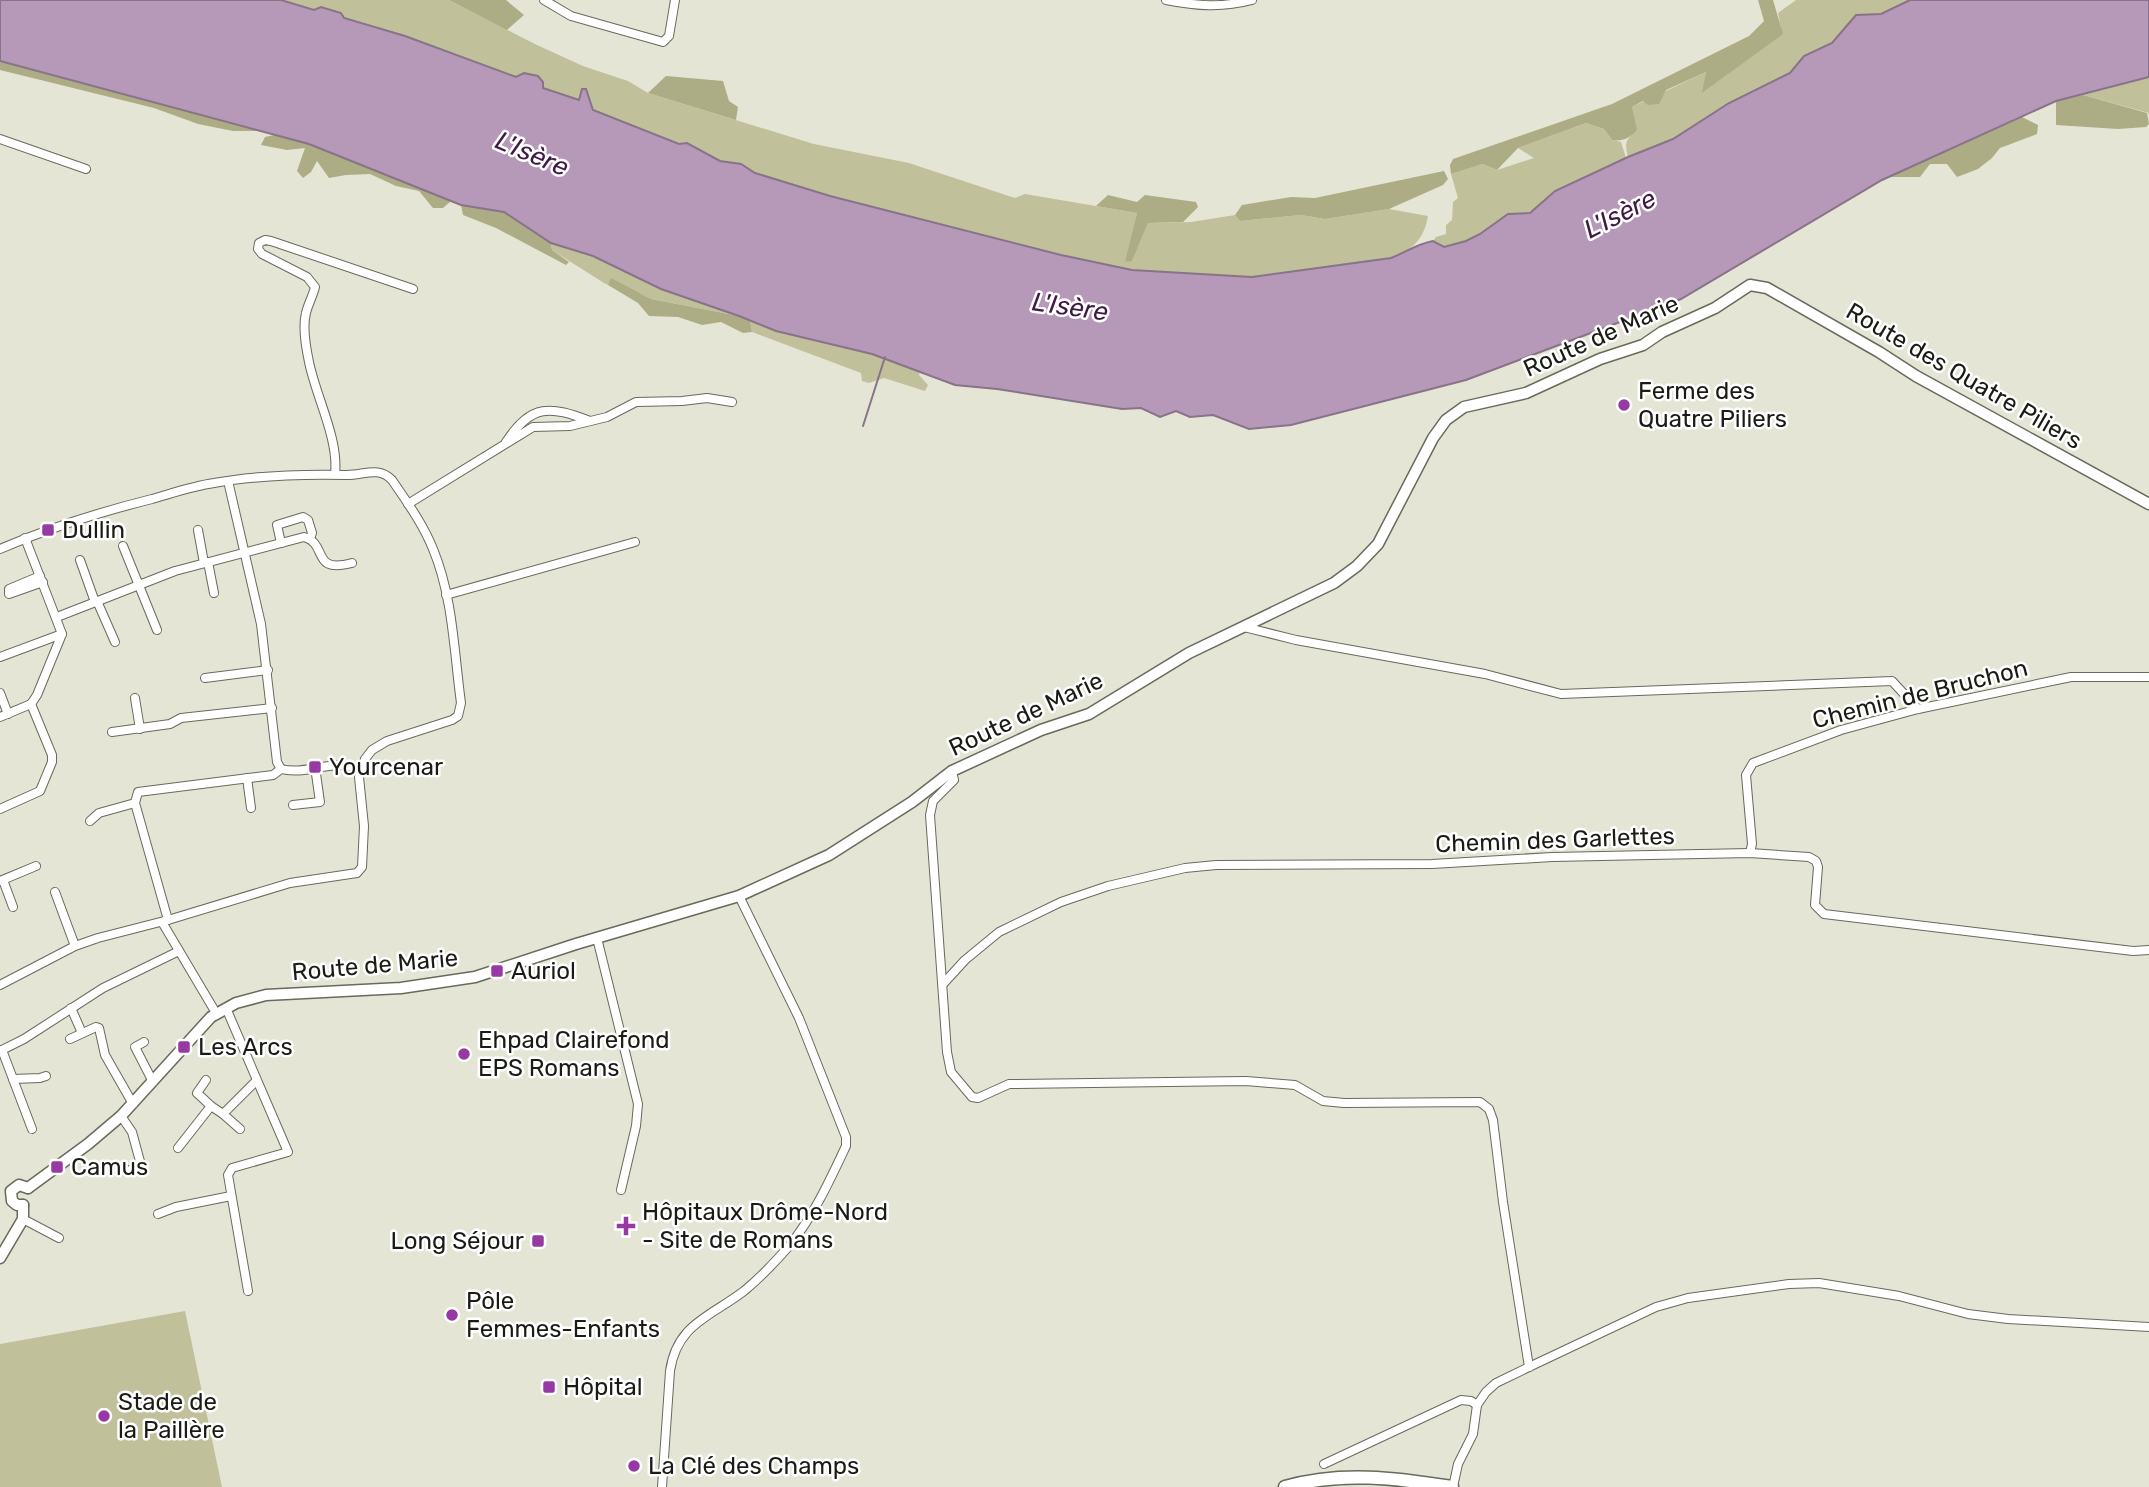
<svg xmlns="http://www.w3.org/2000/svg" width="2149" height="1487" font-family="Rubik,sans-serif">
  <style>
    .green { fill: #c0c19b }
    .forest { fill: #acad84 }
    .water { fill: #b699b9; stroke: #887388; stroke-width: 2 }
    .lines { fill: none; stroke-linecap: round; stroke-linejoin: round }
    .stream { stroke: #887388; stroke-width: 2 }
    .street-casing { stroke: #69695c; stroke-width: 10 }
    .secondary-casing { stroke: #69695c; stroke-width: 13 }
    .primary-casing { stroke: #69695c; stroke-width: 15 }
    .street { stroke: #fff; stroke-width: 8 }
    .secondary { stroke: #fff; stroke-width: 10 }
    .primary { stroke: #fff; stroke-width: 12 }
    .poi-dot { fill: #9639a2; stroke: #fff; stroke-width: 2.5 }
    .labels { text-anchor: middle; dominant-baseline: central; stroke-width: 5; stroke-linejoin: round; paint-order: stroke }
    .street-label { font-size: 24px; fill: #1b1b16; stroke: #fff }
    .poi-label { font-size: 24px; fill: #1b1b16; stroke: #fff; text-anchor: start }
    .water-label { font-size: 26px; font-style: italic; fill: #3e1943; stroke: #fff }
  </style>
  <rect width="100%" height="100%" fill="#e5e5d6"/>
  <!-- green -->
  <g class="green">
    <path d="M 281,0 L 449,0 L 537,45 L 583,66 L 628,81 L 648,93 L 814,144 L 909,163 L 1015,198 L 1025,194 L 1137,213 L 1126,262 L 1132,260 L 1148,223 L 1191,222 L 1235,215 L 1240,221 L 1301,215 L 1325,219 L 1389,209 L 1428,216 C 1424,239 1413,250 1391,258 L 1252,277 L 1132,270 L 1061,255 L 830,196 L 755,173 L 741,164 L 720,161 L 687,143 L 679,144 L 594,110 L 586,89 L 582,89 L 580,101 L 405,36 L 343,18 L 341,13 L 321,7 L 314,10 Z"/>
    <path d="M 1796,0 L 1910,0 L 1881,14 L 1856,15 L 1831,43 L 1804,56 L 1790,73 L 1729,103 L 1673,139 L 1628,157 C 1625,145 1625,140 1634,133 L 1632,107 L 1706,72 L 1703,92 L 1782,34 L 1778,13 Z"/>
    <path d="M 2149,77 L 2149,113 L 2083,95 Z"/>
    <path d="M 1586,123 L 1604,129 L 1612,140 L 1621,142 L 1626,158 L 1555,191 L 1529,213 L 1508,214 L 1480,234 L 1466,241 L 1444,247 L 1433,241 L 1436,237 L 1446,234 L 1446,225 L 1452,220 L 1453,202 L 1458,198 L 1451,174 L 1483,164 L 1497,170 L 1534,158 L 1518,148 Z"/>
    <path d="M 551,243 L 593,256 L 661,289 L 739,316 L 651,299 L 611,279 L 608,285 L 604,283 L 552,250 Z"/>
    <path d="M 750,320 L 776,331 L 872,354 L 920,372 L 919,375 L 928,385 L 925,391 L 884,378 L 869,383 L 862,381 L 861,373 L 752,332 Z"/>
    <path d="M 185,1311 L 222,1487 L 0,1487 L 0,1344 Z"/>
  </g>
  <!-- forest -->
  <g class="forest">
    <path d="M 449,0 L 506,0 L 524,15 L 507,30 Z"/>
    <path d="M 1758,0 L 1773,0 L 1783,34 L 1702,93 L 1706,72 L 1666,90 L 1659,104 L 1648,105 L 1643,101 L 1632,107 L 1637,130 C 1630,138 1622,142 1612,140 L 1604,129 L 1586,123 L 1518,148 L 1497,170 L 1483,164 L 1451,174 L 1450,165 L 1453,159 L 1612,104 L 1749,36 L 1764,21 Z"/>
    <path d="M 0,61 L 261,131 L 233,131 L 198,124 L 154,108 L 0,70 Z"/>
    <path d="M 666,76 L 723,81 L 729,101 L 738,107 L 736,120 L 648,93 Z"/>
    <path d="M 2083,95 L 2147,113 L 2149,124 L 2146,127 L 2118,129 L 2056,125 L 2056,101 Z"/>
    <path d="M 2022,117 L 2038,125 L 2037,134 L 2000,148 L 1992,158 L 1978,169 L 1957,177 L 1947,164 L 1930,164 L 1920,177 L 1889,177 Z"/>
    <path d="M 274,135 L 309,144 L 451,201 L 443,208 L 433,208 L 419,191 L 396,186 L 370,174 L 346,175 L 329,178 L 317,161 L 311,172 L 303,178 L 297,171 L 305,148 L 287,150 L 261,145 L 265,137 Z"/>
    <path d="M 1444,171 L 1448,179 L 1443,185 L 1389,209 L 1325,219 L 1301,215 L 1240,221 L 1235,215 L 1242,205 L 1291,197 L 1315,198 Z"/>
    <path d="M 1108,195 L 1137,202 L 1145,195 L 1196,202 L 1198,207 L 1183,222 L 1148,223 L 1132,261 L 1125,262 L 1137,213 L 1096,206 Z"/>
    <path d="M 461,205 L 504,212 L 551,243 L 552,250 L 569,262 L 566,265 L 496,228 L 463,215 Z"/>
    <path d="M 611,278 L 651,299 L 739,316 L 750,320 L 752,332 L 743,333 L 721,322 L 702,325 L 678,317 L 649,316 L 638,303 L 608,285 Z"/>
  </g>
  <!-- water -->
  <path class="water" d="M 0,0 L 281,0 L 314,10 L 321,7 L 341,13 L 344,18 L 405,36 L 516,77 L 524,73 L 538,76 L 543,82 L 543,88 L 579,100 L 582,89 L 586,89 L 593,110 L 679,144 L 687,143 L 720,161 L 741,164 L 755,173 L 830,196 L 1061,255 L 1132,270 L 1252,277 L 1391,258 C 1406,252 1417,244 1433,241 L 1444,247 L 1466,241 L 1480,234 L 1508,214 L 1530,213 L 1555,191 L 1628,157 L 1673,139 L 1729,103 L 1790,73 L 1804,56 L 1832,43 L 1856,15 L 1881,14 L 1910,0 L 2149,0 L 2149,77 L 2056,101 L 1882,180 L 1681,299 L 1466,380 L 1291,425 L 1249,429 L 1213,415 L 1190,417 L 1176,411 L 1160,417 L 1141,408 L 1122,409 L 997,389 L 955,385 L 872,354 L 776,331 L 739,316 L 661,289 L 593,256 L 551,243 L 504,212 L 461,205 L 309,144 L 0,61 Z"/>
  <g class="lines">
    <!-- stream -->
    <path class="stream" d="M 863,426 L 885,357"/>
    <defs>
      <g id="street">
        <path d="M 544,0 L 571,16 L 663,42 L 669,36 L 675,0"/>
        <path d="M 1166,0 C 1197,6 1222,8 1252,0"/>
        <path d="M 0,139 L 86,169"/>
        <path d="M 506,442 C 532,403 550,406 590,421"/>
        <path d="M 335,474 C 339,439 316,397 309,362 C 306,348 302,328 306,313 C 308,304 313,296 315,287 L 307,277 L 262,254 L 258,249 L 259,243 L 265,240 L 271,241 L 413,289"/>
        <path d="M 228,481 L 261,624 L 277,762 L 281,769"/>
        <path d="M 408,504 L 533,427 L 570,426 L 607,417 L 636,402 L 682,401 L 707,398 L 732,402"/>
        <path d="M 198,530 L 204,563"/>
        <path d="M 25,538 L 62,634 L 37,695 L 31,704"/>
        <path d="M 281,543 L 277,525 L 303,517 L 308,520 L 312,533 L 310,539"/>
        <path d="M 123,546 L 157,630"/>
        <path d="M 0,549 C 49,528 100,512 152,499 C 173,493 193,486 214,483 C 258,475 303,474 347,475 C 364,475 379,466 392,480 C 407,502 423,524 433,549 C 453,597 454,652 461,703 L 458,716 L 452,720 L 387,741 L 372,750 L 365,759 L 359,777 L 364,826 L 362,867 L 357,873 L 290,883 L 168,920 L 98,938 L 75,946 L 0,985"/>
        <path d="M 80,560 L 95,602"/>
        <path d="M 208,562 L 214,593"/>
        <path d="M 40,576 L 9,589 L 9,594 L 43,582"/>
        <path d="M 446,595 L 635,542"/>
        <path d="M 97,601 L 115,642"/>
        <path d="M 57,617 L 175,571 L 304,537 C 329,544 310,574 352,563"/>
        <path d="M 1244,627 L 1296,640 L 1485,674 L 1561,694 L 1892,681 L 1918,709"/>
        <path d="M 0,657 L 62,634"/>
        <path d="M 205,678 L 268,670"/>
        <path d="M 0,693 L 8,714"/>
        <path d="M 135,698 L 140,729"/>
        <path d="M 0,717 L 31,704"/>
        <path d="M 112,732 L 170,724 L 181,718 L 272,708"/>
        <path d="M 952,771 L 954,780 L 933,801 L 930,815 L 947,1052 L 951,1072 L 972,1097 L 978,1098 L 1009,1084 L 1246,1081 L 1295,1085 L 1323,1101 L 1344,1103 L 1480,1102 L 1489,1109 L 1493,1120 L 1503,1202 L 1529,1367"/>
        <path d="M 247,778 L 251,808"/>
        <path d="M 293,805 L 320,802 L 315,767"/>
        <path d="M 0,809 L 40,791 L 52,762 L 52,755 L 31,704"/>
        <path d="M 90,821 L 99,813 L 135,803"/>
        <path d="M 1750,853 L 1752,844 L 1746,775 L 1753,763 L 1841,730 L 1918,709 L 2071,677 L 2149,677"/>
        <path d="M 3,880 L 13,907"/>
        <path d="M 0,881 L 36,866"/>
        <path d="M 55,892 L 75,946"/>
        <path d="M 168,920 L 135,803 L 138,792 L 273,775 L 281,769 C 307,776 334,757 360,770"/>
        <path d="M 162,922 L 216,1013"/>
        <path d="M 597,938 L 638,1104 L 636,1126 L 621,1190"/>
        <path d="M 943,984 L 965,960 L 999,932 L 1061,902 L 1108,886 L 1185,868 L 1216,865 L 1432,864 L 1552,857 L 1750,853 L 1809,857 L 1816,861 L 1818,867 L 1815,905 L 1824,914 L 2133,951 L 2149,950"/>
        <path d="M 71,1008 L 82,1033"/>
        <path d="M 226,1008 L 288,1152 L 232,1168 L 228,1175 L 248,1291"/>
        <path d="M 70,1039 L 96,1027 L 99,1028 L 105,1055 L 133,1104"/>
        <path d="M 144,1042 L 135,1047 L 153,1082"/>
        <path d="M 2,1050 L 32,1129"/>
        <path d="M 0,1051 L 24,1039 L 103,988 L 179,951"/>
        <path d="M 13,1079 L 40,1078 L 46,1076"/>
        <path d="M 206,1080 L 197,1093 L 211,1106"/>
        <path d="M 223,1114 L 240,1129"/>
        <path d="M 121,1116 L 132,1132 L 141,1165 L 126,1172"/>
        <path d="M 178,1148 L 211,1106 L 223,1114 L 256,1081"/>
        <path d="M 158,1214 L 176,1207 L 231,1196"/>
        <path d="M 23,1219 L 59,1238"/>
        <path d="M 1324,1464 L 1461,1400 L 1471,1401 L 1477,1405"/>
        <path d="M 662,1487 L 670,1371 C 677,1324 710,1317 744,1291 C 760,1278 776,1261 790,1245 C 814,1215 830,1180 846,1146 L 846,1137 L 799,1018 L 739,896"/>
        <path d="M 1453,1487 L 1458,1464 L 1473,1434 L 1477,1405 L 1486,1392 L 1496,1383 L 1529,1367 L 1656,1307 L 1688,1298 L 1789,1284 L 1819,1283 L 1899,1296 L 1968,1314 L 2008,1319 L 2149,1327"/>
      </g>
      <g id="secondary">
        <path d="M 28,1188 L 88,1144 L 121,1116 L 211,1017 L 236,1003 L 266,995 L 401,988 L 475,977 L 576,944 L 739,896 L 829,855 L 912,802 L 952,771 L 1041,730 L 1089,714 L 1189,653 L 1334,583 L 1357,566 L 1378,544 L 1433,438 L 1446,420 L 1464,407 L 1526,393 L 1600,359 L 1643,345 L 1662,332 L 1715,308 L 1750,285 L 1767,288 L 1879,352 L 1916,376 L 2149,504"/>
        <path d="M 23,1205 L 17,1205 L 12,1201 L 11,1191 L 19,1185 L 28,1188"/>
        <path d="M 0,1258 L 23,1219 L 23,1205"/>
      </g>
      <path id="primary" d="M 1285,1487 C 1341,1471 1396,1478 1452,1487"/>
    </defs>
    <!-- street casing -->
    <use href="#street" class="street-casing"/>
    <!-- secondary casing -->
    <use href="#secondary" class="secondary-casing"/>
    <!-- primary casing -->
    <use href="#primary" class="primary-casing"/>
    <!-- street -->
    <use href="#street" class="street"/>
    <!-- secondary -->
    <use href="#secondary" class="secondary"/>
    <!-- primary -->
    <use href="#primary" class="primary"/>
  </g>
  <!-- markers -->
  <g class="poi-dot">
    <circle cx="1624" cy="405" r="7"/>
    <rect x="41" y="523" width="14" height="14" rx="3.5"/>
    <rect x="308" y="760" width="14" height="14" rx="3.5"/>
    <rect x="490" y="964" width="14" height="14" rx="3.5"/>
    <rect x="177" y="1040" width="14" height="14" rx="3.5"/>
    <circle cx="464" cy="1054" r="7"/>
    <rect x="50" y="1160" width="14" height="14" rx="3.5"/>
    <path d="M622.5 1215.5h7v7h7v7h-7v7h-7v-7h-7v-7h7z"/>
    <rect x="531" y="1234" width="14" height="14" rx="3.5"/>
    <circle cx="452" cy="1315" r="7"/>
    <rect x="542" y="1380" width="14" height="14" rx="3.5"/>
    <circle cx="104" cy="1416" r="7"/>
    <circle cx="634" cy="1466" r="7"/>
  </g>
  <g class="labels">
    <!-- street labels -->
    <g class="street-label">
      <text transform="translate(1601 336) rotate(-24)">Route de Marie</text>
      <text transform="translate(1964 376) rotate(30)">Route des Quatre Piliers</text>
      <text transform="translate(1920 694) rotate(-14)">Chemin de Bruchon</text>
      <text transform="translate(1026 714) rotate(-25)">Route de Marie</text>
      <text transform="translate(1555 840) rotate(-2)">Chemin des Garlettes</text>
      <text transform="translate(375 965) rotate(-5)">Route de Marie</text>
    </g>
    <!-- poi labels -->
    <g class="poi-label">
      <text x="1638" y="391">Ferme des<tspan x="1638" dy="28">Quatre Piliers</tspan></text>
      <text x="62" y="530">Dullin</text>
      <text x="329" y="767">Yourcenar</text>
      <text x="511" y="971">Auriol</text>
      <text x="478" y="1040">Ehpad Clairefond<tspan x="478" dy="28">EPS Romans</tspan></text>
      <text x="198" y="1047">Les Arcs</text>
      <text x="71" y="1167">Camus</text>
      <text x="642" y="1212">Hôpitaux Drôme-Nord<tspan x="642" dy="28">- Site de Romans</tspan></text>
      <text x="524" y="1241" text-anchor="end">Long Séjour</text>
      <text x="466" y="1301">Pôle<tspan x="466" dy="28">Femmes-Enfants</tspan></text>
      <text x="563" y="1387">Hôpital</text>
      <text x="118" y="1402">Stade de<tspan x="118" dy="28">la Paillère</tspan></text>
      <text x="648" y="1466">La Clé des Champs</text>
    </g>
    <!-- water labels -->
    <g class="water-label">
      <text transform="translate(532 154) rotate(23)">L'Isère</text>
      <text transform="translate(1620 214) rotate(-27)">L'Isère</text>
      <text transform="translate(1070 307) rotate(8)">L'Isère</text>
    </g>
  </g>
</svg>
